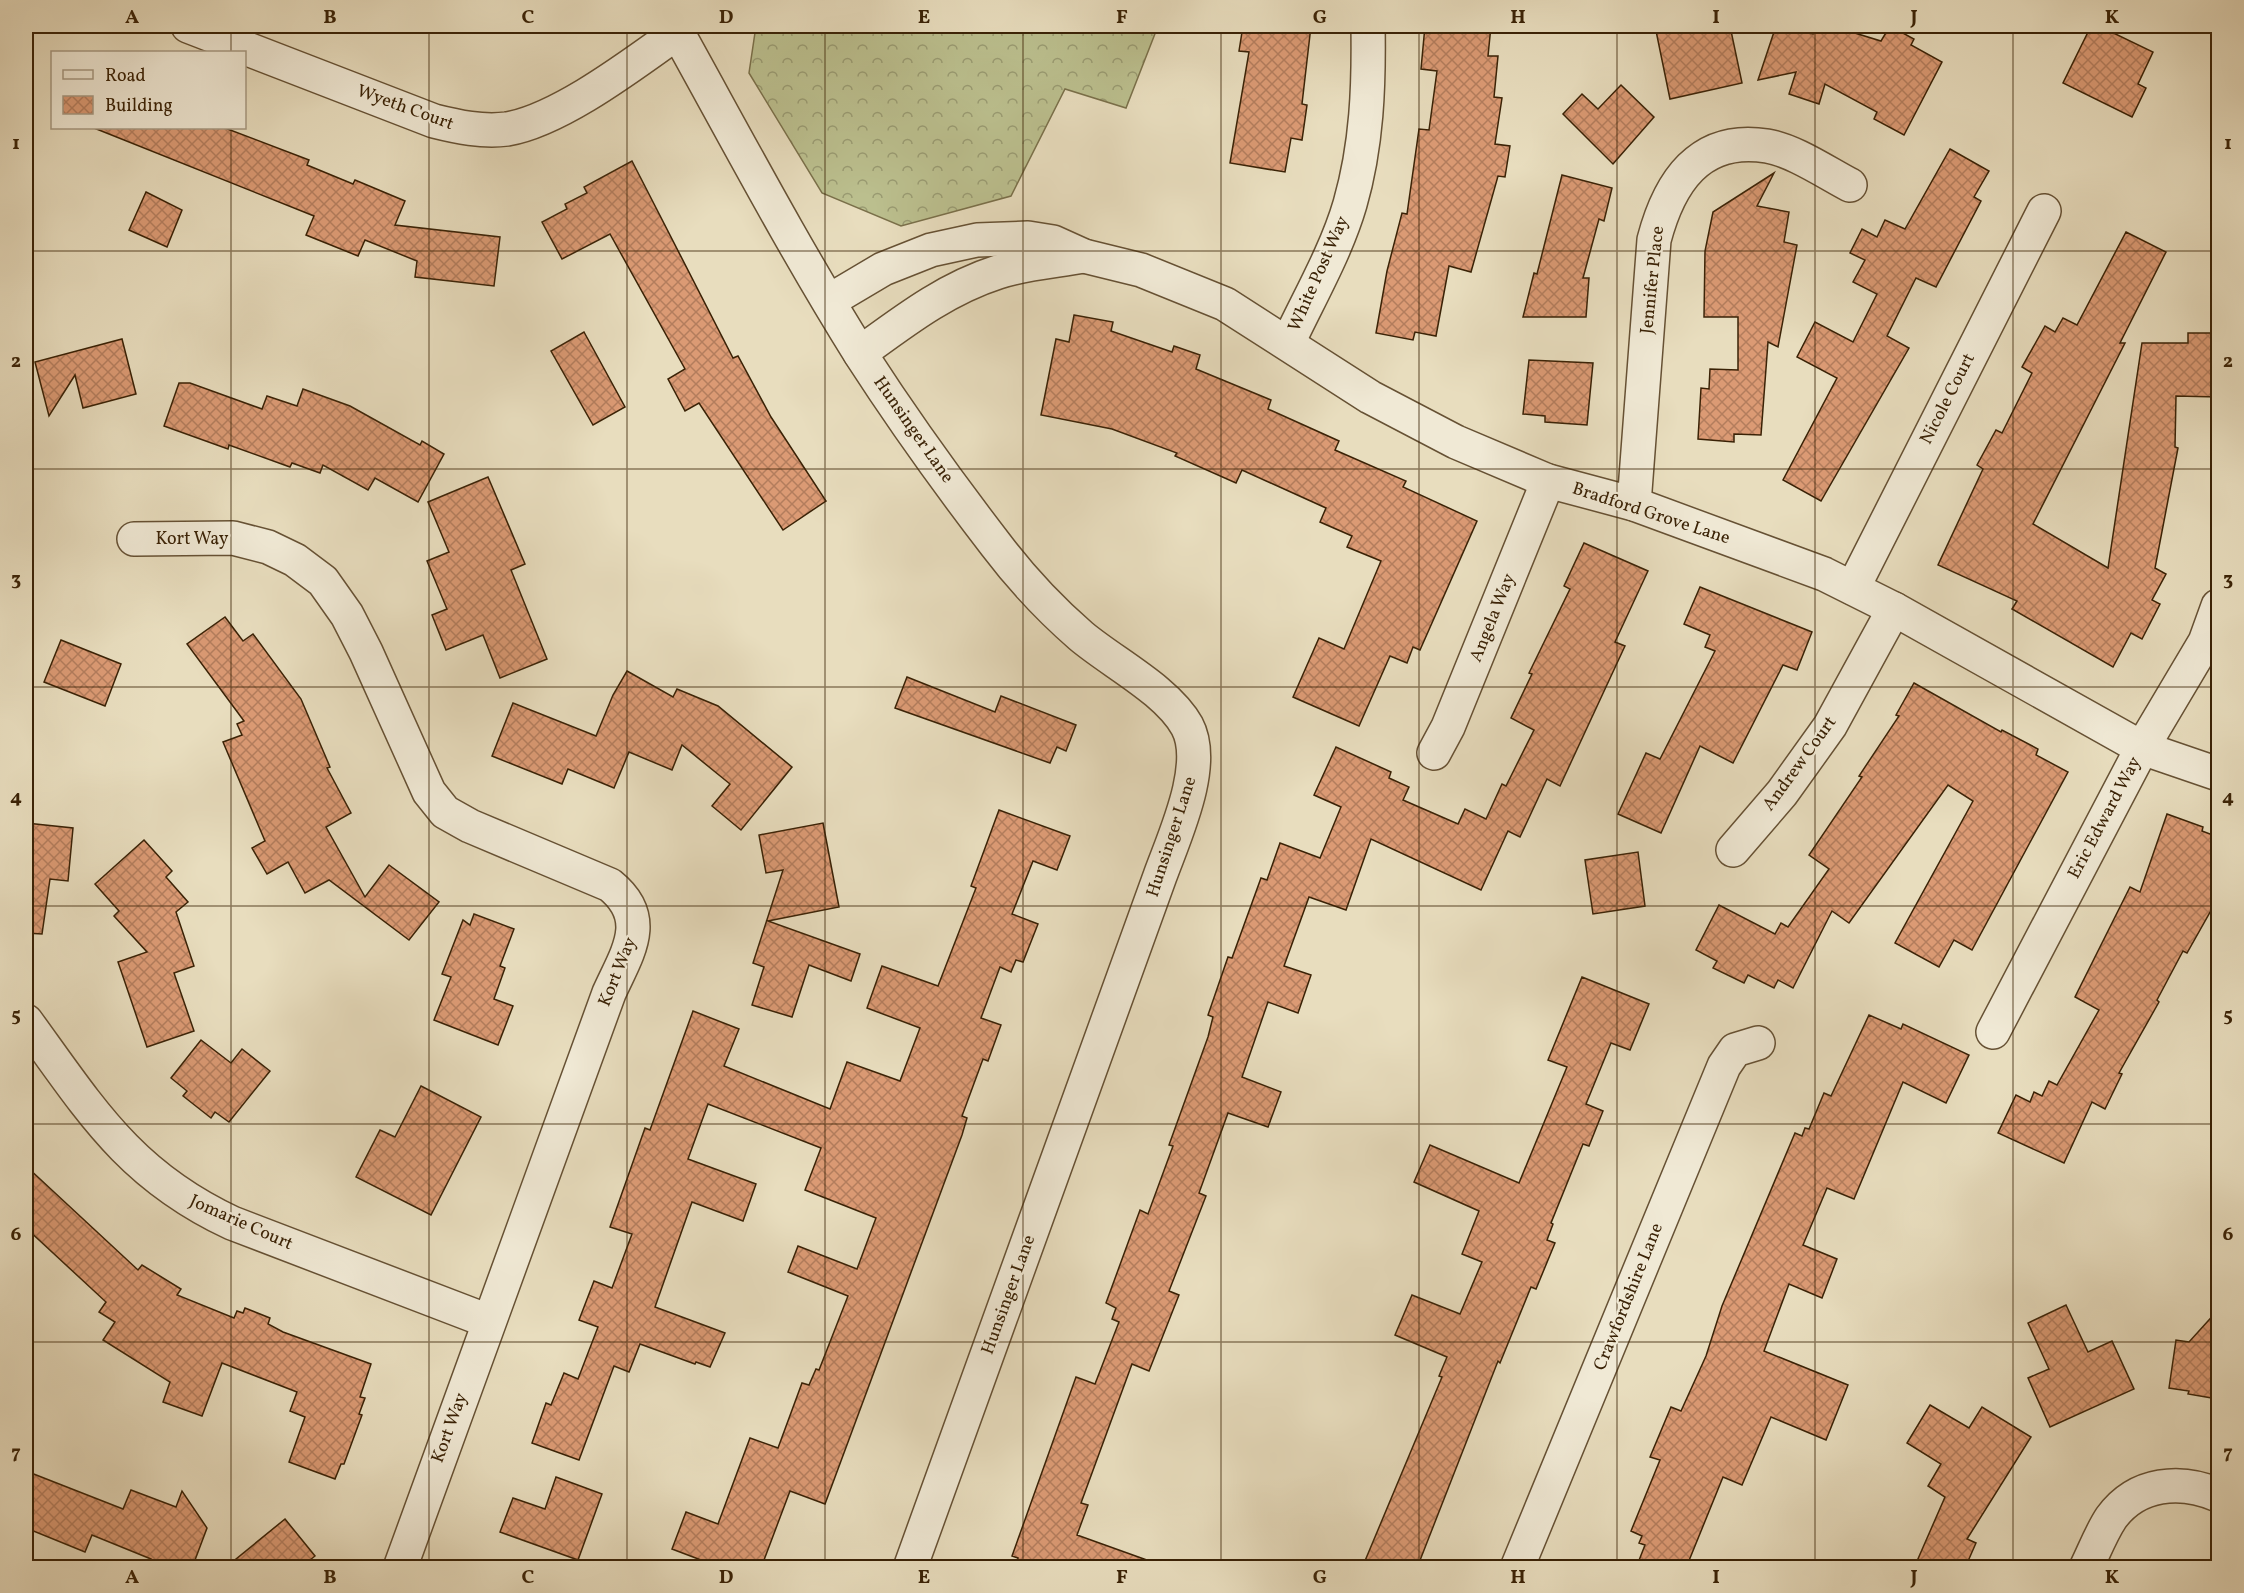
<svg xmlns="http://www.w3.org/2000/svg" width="2244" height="1593" font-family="Vollkorn,serif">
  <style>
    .forest { fill: url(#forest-crowns); stroke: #7a704a; stroke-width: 1.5 }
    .building { fill: url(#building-cross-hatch); stroke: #3a2206; stroke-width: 1.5 }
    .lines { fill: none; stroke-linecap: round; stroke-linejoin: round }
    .street-casing { stroke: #665134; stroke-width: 36 }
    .street { stroke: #f0e9d5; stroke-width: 33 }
    .grid { fill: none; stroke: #3a2206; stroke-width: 1.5; stroke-opacity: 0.55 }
    .labels { text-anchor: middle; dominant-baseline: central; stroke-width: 4.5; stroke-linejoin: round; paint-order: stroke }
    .street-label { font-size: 18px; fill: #3a2206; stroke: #f0e9d5 }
    .neatline { fill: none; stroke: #3a2206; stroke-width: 2 }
    .grid-label { font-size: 20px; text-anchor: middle; font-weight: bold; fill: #3a2206 }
  </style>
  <defs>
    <pattern id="forest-crowns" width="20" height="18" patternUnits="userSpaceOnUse" patternTransform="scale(1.5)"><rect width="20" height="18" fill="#bbbf8e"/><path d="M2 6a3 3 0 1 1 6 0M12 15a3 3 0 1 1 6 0" fill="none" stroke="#999b72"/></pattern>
    <pattern id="building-cross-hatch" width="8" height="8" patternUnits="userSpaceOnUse" patternTransform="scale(1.5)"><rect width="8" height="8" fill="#db9a74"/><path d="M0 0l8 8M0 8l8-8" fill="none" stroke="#b37d5d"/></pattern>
  </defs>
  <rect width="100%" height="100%" fill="#e8ddbe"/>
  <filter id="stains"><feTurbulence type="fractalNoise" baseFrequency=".00333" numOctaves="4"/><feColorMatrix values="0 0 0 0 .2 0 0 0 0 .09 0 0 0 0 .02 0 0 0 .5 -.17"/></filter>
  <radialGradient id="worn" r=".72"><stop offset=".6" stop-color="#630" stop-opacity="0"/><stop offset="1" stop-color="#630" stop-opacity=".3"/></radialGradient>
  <!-- forest -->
  <path class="forest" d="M 756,26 L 1158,26 L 1126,108 L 1065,89 L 1011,196 L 901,226 L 822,193 L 749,73 Z"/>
  <!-- building -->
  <g class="building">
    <path d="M 1243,26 L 1311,26 L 1302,104 L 1307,105 L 1302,140 L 1291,138 L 1285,172 L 1230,163 L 1249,52 L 1239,51 Z"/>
    <path d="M 1425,26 L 1491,26 L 1488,56 L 1498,56 L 1494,97 L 1502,98 L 1495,144 L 1510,146 L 1505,177 L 1498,176 L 1471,272 L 1449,266 L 1436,336 L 1415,332 L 1413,340 L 1376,333 L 1387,271 L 1402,213 L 1407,214 L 1419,129 L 1429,130 L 1437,71 L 1421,69 Z"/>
    <path d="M 1655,26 L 1730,26 L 1742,83 L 1670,99 Z"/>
    <path d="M 1776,26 L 1813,34 L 1816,26 L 1832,26 L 1881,41 L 1890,26 L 1914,39 L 1911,45 L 1942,62 L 1904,135 L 1874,119 L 1877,112 L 1825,84 L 1819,104 L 1789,94 L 1796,72 L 1758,80 Z"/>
    <path d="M 2091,26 L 2099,26 L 2153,52 L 2138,84 L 2146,88 L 2132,117 L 2063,83 Z"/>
    <path d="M 1621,85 L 1654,117 L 1613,164 L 1563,114 L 1582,94 L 1598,109 Z"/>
    <path d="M 94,128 L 225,128 L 309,160 L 307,165 L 353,184 L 355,180 L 405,201 L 395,225 L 500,237 L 494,286 L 415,277 L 417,261 L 365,240 L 358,256 L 306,235 L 314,216 Z"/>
    <path d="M 1950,149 L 1989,171 L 1974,197 L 1981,201 L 1936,287 L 1916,278 L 1887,336 L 1909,348 L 1821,501 L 1783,480 L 1837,378 L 1797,357 L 1815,322 L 1853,342 L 1877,294 L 1853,282 L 1865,260 L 1850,253 L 1862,229 L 1877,237 L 1885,220 L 1905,229 Z"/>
    <path d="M 632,161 L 733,358 L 738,356 L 771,417 L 826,501 L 783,530 L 699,403 L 685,411 L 668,379 L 685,369 L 610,234 L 562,259 L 542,222 L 567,209 L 565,204 L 587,193 L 584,187 Z"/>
    <path d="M 1774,173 L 1757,206 L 1789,212 L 1784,242 L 1797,245 L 1778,347 L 1768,342 L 1761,435 L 1734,434 L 1734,442 L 1698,439 L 1701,388 L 1709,389 L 1710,369 L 1738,370 L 1738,317 L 1704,317 L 1705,251 L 1713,212 Z"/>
    <path d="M 1562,175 L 1612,188 L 1604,221 L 1599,219 L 1583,278 L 1589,278 L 1586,317 L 1523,317 L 1534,273 L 1537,274 Z"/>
    <path d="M 146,192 L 182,210 L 167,247 L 129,230 Z"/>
    <path d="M 2126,232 L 2166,252 L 2120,343 L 2125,343 L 2033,524 L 2108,568 L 2142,343 L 2188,343 L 2188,333 L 2217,333 L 2218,397 L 2176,396 L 2175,447 L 2178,448 L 2155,568 L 2166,574 L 2152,600 L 2160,604 L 2142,639 L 2131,633 L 2113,667 L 2012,609 L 2017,601 L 1938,565 L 1983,469 L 1977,465 L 1996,430 L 2002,433 L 2032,373 L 2022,367 L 2045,326 L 2055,332 L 2063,318 L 2077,325 Z"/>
    <path d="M 1074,315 L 1113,322 L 1111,331 L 1172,352 L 1174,346 L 1200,355 L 1196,369 L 1271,400 L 1268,409 L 1339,441 L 1335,450 L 1406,481 L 1403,487 L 1477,521 L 1420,650 L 1413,647 L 1407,663 L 1390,656 L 1359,726 L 1293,697 L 1319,638 L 1344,649 L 1381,561 L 1347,547 L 1352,536 L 1320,522 L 1326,508 L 1242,470 L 1236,483 L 1175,456 L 1177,453 L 1112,429 L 1041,415 L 1056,339 L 1069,342 Z"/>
    <path d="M 584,332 L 625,407 L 593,425 L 551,351 Z"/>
    <path d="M 122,339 L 136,394 L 83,408 L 75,375 L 49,416 L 35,362 Z"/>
    <path d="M 1529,360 L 1593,363 L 1587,425 L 1545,422 L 1545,416 L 1523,414 Z"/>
    <path d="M 179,383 L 190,383 L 262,409 L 267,396 L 297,406 L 303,389 L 350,406 L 420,445 L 422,441 L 444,454 L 418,502 L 375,478 L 368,490 L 323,465 L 320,473 L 292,463 L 290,467 L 229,445 L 228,449 L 164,426 Z"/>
    <path d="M 488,477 L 525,564 L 511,570 L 547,659 L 500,678 L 483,635 L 446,650 L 432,615 L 447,609 L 427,561 L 449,552 L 428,502 Z"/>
    <path d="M 1584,543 L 1648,571 L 1615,642 L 1625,646 L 1560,786 L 1547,779 L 1520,837 L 1508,831 L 1481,890 L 1371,839 L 1346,910 L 1309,897 L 1284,966 L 1311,975 L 1298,1013 L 1268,1002 L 1242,1077 L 1281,1092 L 1268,1127 L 1228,1113 L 1199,1193 L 1206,1196 L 1169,1291 L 1179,1295 L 1149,1371 L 1132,1364 L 1081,1503 L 1088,1505 L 1077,1535 L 1158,1564 L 1157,1568 L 1015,1568 L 1018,1558 L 1012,1556 L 1076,1377 L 1095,1384 L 1119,1322 L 1112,1319 L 1116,1308 L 1106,1303 L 1140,1210 L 1148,1214 L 1173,1146 L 1169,1145 L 1208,1037 L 1213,1017 L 1208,1015 L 1228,957 L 1232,958 L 1261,878 L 1267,880 L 1280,843 L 1320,858 L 1341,807 L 1314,795 L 1336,747 L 1391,772 L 1389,778 L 1409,787 L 1403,800 L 1458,824 L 1465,809 L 1486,819 L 1502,784 L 1506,786 L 1534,730 L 1511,718 L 1532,674 L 1529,673 L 1570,589 L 1564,586 Z"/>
    <path d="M 1700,587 L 1812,632 L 1797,670 L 1783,665 L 1733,763 L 1700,746 L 1661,833 L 1618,814 L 1646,753 L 1660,759 L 1715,651 L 1705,647 L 1710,635 L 1684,624 Z"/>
    <path d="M 225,617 L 243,641 L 253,634 L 301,699 L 330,767 L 327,768 L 351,813 L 326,827 L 365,897 L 389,865 L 439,902 L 409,940 L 329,880 L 305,893 L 288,862 L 267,874 L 252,848 L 265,841 L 223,742 L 242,735 L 237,724 L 244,721 L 187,644 Z"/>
    <path d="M 61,640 L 121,664 L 105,706 L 44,682 Z"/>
    <path d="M 627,671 L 673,697 L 677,689 L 718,706 L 792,767 L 741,830 L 712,806 L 730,784 L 682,745 L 672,770 L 629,752 L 614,788 L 568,769 L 562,784 L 492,756 L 513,703 L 596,736 L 613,695 Z"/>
    <path d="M 907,677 L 995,712 L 1001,696 L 1076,725 L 1066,751 L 1057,747 L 1050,763 L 895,708 Z"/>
    <path d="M 1914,683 L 2001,732 L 2002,730 L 2038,749 L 2036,755 L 2068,772 L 1972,950 L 1954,940 L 1939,967 L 1895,943 L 1973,801 L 1948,785 L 1849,923 L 1832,911 L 1793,988 L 1778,980 L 1774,988 L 1748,975 L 1744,983 L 1713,968 L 1717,961 L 1696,950 L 1719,905 L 1775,934 L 1781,923 L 1788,927 L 1829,869 L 1809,855 L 1862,777 L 1859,776 L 1899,716 L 1896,715 Z"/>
    <path d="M 999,810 L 1070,836 L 1057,870 L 1033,861 L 1012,914 L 1038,924 L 1023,962 L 1016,960 L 1011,972 L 1000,967 L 981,1018 L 1001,1025 L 988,1061 L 983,1059 L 962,1116 L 967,1118 L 962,1135 L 825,1504 L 790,1491 L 761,1568 L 722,1568 L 672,1549 L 686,1512 L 718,1524 L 750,1438 L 778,1448 L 802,1383 L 809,1385 L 816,1369 L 819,1370 L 848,1296 L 788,1272 L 798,1246 L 857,1269 L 876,1218 L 805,1190 L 821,1148 L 708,1104 L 688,1159 L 756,1184 L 743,1221 L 692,1202 L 655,1307 L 725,1333 L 710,1367 L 696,1362 L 695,1364 L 640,1344 L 629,1372 L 614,1366 L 579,1460 L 532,1443 L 546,1403 L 551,1405 L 564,1373 L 578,1379 L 598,1327 L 579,1320 L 594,1281 L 612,1288 L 632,1234 L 610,1227 L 645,1128 L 650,1130 L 693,1011 L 739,1029 L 724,1066 L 830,1109 L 847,1062 L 900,1081 L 920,1028 L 867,1008 L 882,966 L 938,986 L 976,888 L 971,886 Z"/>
    <path d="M 2167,814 L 2203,827 L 2202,831 L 2218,837 L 2218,898 L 2187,953 L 2183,951 L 2157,1000 L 2159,1002 L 2119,1073 L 2122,1074 L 2105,1109 L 2092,1102 L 2064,1163 L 1998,1133 L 2016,1095 L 2030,1102 L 2034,1092 L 2042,1096 L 2049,1081 L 2057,1085 L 2099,1010 L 2075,997 L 2130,887 L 2140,892 Z"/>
    <path d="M 26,823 L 73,828 L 68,881 L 50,879 L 42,934 L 26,933 Z"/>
    <path d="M 823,823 L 839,907 L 768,921 L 860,954 L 851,981 L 809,965 L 792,1017 L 752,1005 L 764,967 L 753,963 L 783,870 L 766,873 L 759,835 Z"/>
    <path d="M 144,840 L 172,871 L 166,877 L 188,902 L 176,912 L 194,966 L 174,973 L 194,1031 L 147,1047 L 118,962 L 147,952 L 114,916 L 119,911 L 95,884 Z"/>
    <path d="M 1638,852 L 1645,906 L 1593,914 L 1585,860 Z"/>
    <path d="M 474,914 L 514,929 L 500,966 L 505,968 L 494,999 L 513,1006 L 498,1045 L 434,1020 L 451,977 L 442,974 L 463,920 L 470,925 Z"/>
    <path d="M 1582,977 L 1649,1004 L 1630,1050 L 1611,1043 L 1586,1104 L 1603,1111 L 1589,1146 L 1583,1144 L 1551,1223 L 1553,1224 L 1547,1240 L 1555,1243 L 1536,1289 L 1531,1287 L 1500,1363 L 1498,1361 L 1417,1568 L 1362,1568 L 1442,1377 L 1439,1376 L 1447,1357 L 1395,1335 L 1412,1295 L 1460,1314 L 1482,1262 L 1462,1254 L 1479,1211 L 1414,1182 L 1430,1145 L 1519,1183 L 1567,1067 L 1548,1060 Z"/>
    <path d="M 1869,1015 L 1901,1029 L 1903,1024 L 1969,1055 L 1946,1103 L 1903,1082 L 1854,1199 L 1827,1188 L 1803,1245 L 1837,1259 L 1822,1298 L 1789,1284 L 1764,1351 L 1848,1385 L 1826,1440 L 1771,1417 L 1742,1485 L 1723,1477 L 1686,1568 L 1636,1568 L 1645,1545 L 1639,1543 L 1642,1536 L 1631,1531 L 1660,1460 L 1650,1457 L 1671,1407 L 1681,1411 L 1706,1356 L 1722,1306 L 1795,1133 L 1802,1136 L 1805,1128 L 1809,1129 L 1824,1093 L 1831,1096 Z"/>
    <path d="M 201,1040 L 231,1063 L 242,1049 L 270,1071 L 229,1122 L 215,1112 L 211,1118 L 183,1096 L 187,1091 L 171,1078 Z"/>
    <path d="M 421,1086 L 481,1117 L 431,1215 L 356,1177 L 380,1130 L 395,1137 Z"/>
    <path d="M 26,1166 L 138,1270 L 142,1265 L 181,1289 L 177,1295 L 234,1318 L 237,1311 L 243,1313 L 245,1308 L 270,1318 L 268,1324 L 283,1332 L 371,1364 L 360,1397 L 365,1398 L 359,1414 L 362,1415 L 344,1464 L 341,1464 L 335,1479 L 289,1462 L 305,1417 L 290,1411 L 297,1392 L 222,1363 L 202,1416 L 163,1402 L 170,1382 L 103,1340 L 115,1322 L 99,1312 L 106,1302 L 26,1228 Z"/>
    <path d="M 2066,1305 L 2088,1352 L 2112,1341 L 2134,1389 L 2050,1427 L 2028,1378 L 2049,1369 L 2028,1323 Z"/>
    <path d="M 2218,1310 L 2218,1399 L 2188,1394 L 2189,1391 L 2169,1388 L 2176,1340 L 2189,1342 Z"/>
    <path d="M 1930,1405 L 1969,1428 L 1982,1407 L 2031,1437 L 1967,1539 L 1976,1543 L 1965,1568 L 1914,1568 L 1945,1497 L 1928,1486 L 1941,1464 L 1907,1443 Z"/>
    <path d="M 26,1471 L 123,1509 L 131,1490 L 176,1507 L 182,1491 L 207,1528 L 192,1568 L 148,1568 L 151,1559 L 92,1535 L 85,1552 L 26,1528 Z"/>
    <path d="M 556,1477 L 602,1494 L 578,1560 L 500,1532 L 513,1498 L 545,1509 Z"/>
    <path d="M 285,1519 L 315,1556 L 300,1568 L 225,1568 Z"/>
  </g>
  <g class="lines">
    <defs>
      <g id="street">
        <path d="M 188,26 L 434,121 C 458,127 482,132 507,129 C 560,120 633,64 678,32"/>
        <path d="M 674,26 C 735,136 794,248 861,355 C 903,420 949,484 996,545 C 1021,578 1050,609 1081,636 C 1113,663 1167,690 1187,726 C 1208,765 1174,837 1160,876 L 910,1568"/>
        <path d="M 829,301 L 883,269 L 931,250 L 977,240 L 1028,238 L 1053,242 L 1084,256 L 1141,270 L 1225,304 L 1370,397 L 1456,442 L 1548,481 L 1634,504 L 1824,574 L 1894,609 L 2142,748 L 2218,774"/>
        <path d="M 1288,343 C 1309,298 1336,252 1350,204 C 1367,145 1369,86 1368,26"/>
        <path d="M 860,353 C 904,321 945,289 998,272 C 1025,263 1056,261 1084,256"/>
        <path d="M 1634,504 L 1654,240 C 1669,183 1699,135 1767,146 C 1793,150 1827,173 1850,185"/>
        <path d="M 134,539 L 233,538 L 268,547 L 295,560 L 323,581 L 347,615 L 366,652 L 429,792 L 445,812 L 470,826 L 610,885 C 652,919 627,953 609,993 L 400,1568"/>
        <path d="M 1853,588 L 2044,211"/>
        <path d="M 1434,753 L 1448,727 L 1548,481"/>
        <path d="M 1733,850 L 1782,793 L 1830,726 L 1894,609"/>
        <path d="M 26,1021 C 90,1109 129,1175 232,1223 L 488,1321"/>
        <path d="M 1993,1032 L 2142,748 L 2205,642 L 2218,606"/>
        <path d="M 1517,1568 L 1724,1066 L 1735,1050 L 1758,1043"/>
        <path d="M 2086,1568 C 2094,1552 2101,1533 2111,1518 C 2137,1482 2181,1479 2218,1495"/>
      </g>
    </defs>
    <!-- street casing -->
    <use href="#street" class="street-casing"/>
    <!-- street -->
    <use href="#street" class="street"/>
  </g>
  <!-- grid -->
  <path class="grid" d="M 231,26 L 231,52M 429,26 L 429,1568M 627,26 L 627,1568M 825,26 L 825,1568M 1023,26 L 1023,1568M 1221,26 L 1221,1568M 1419,26 L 1419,1568M 1617,26 L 1617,1568M 1815,26 L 1815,1568M 2013,26 L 2013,1568M 231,128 L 231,1568M 26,251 L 2218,251M 26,469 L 2218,469M 26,687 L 2218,687M 26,906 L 2218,906M 26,1124 L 2218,1124M 26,1342 L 2218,1342"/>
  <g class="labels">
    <!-- street labels -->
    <g class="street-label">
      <text transform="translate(405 108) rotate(20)">Wyeth Court</text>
      <text transform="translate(1319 274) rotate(-66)">White Post Way</text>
      <text transform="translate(1653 280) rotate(-84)">Jennifer Place</text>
      <text transform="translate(1948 399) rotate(-63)">Nicole Court</text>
      <text transform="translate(913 430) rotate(55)">Hunsinger Lane</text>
      <text transform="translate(1651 514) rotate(18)">Bradford Grove Lane</text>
      <text x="192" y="539">Kort Way</text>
      <text transform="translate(1493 618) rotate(-68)">Angela Way</text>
      <text transform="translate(1800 764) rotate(-54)">Andrew Court</text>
      <text transform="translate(2105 818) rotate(-62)">Eric Edward Way</text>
      <text transform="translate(1172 837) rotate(-72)">Hunsinger Lane</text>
      <text transform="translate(618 972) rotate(-68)">Kort Way</text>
      <text transform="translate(241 1223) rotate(24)">Jomarie Court</text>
      <text transform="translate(1009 1295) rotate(-70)">Hunsinger Lane</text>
      <text transform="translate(1629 1297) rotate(-68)">Crawfordshire Lane</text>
      <text transform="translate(450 1428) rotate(-70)">Kort Way</text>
    </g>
  </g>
  <!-- margin -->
  <rect width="2244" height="1593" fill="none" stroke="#e8ddbe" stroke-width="66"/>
  <!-- legend -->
  <rect x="51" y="51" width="195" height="78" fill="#f0e9d5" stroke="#a79982" stroke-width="1.5"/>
  <rect x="63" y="70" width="30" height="9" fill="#f0e9d5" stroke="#a79982" stroke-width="1.5"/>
  <text x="105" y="81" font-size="18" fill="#3a2206">Road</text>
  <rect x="63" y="96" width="30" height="18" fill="url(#building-cross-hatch)" stroke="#a79982" stroke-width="1.5"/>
  <text x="105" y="111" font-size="18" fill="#3a2206">Building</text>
  <rect x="33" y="33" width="2178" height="1527" class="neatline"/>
  <g class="grid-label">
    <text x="132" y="23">A</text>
    <text x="330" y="23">B</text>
    <text x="528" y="23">C</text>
    <text x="726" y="23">D</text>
    <text x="924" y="23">E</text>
    <text x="1122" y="23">F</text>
    <text x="1320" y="23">G</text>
    <text x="1518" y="23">H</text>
    <text x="1716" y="23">I</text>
    <text x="1914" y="23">J</text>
    <text x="2112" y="23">K</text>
    <text x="16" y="149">1</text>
    <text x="2228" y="149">1</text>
    <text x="16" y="367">2</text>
    <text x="2228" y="367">2</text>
    <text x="16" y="585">3</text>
    <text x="2228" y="585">3</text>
    <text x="16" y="803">4</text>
    <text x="2228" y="803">4</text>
    <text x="16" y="1021">5</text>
    <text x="2228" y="1021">5</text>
    <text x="16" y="1240">6</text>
    <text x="2228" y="1240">6</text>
    <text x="16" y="1458">7</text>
    <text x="2228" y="1458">7</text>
    <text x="132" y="1583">A</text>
    <text x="330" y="1583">B</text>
    <text x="528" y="1583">C</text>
    <text x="726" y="1583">D</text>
    <text x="924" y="1583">E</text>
    <text x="1122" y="1583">F</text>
    <text x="1320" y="1583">G</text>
    <text x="1518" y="1583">H</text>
    <text x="1716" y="1583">I</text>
    <text x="1914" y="1583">J</text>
    <text x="2112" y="1583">K</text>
  </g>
  <rect width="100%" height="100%" filter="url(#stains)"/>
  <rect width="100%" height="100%" fill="url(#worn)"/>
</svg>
